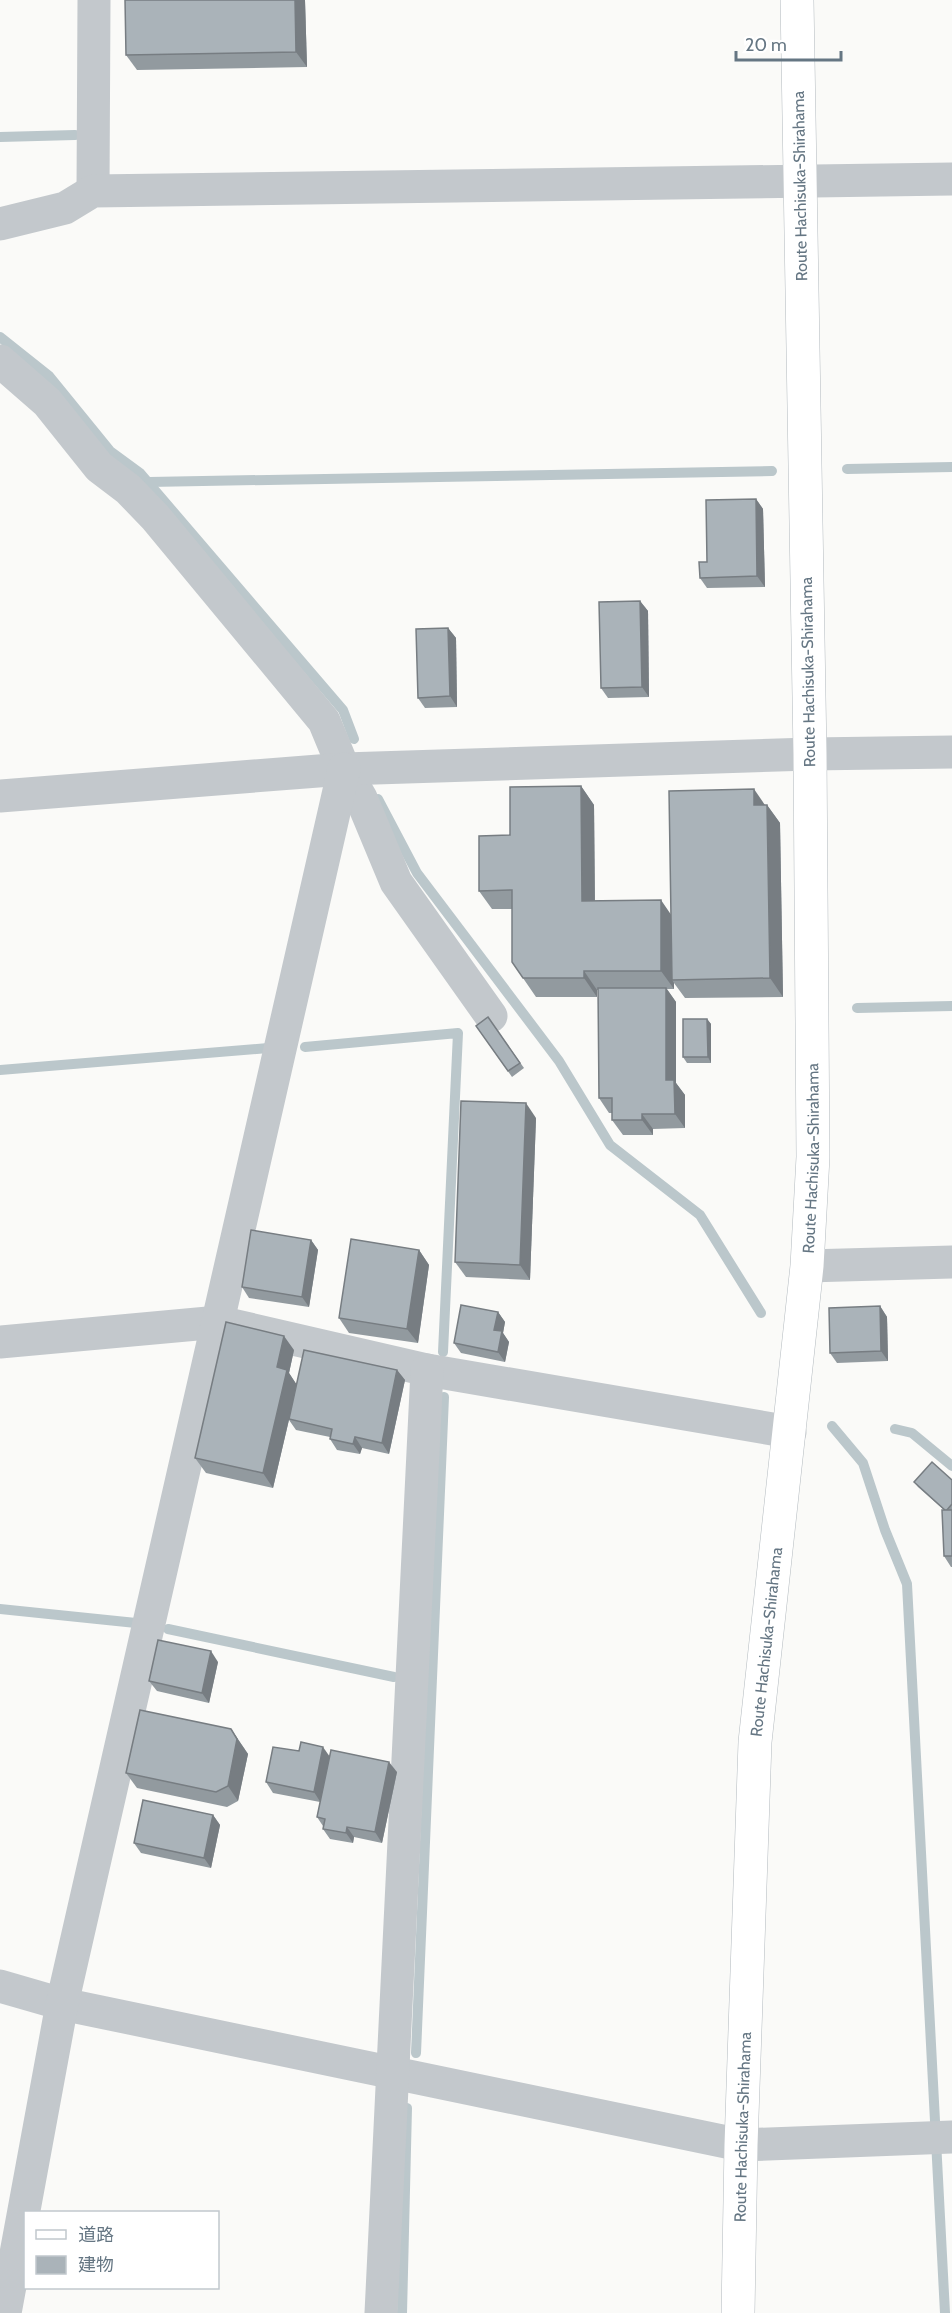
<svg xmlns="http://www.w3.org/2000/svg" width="952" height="2313" font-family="Cabin,'Noto Sans JP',sans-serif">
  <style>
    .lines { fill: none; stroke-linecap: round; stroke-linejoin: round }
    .stream { stroke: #bbc7cb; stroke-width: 10 }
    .secondary-casing { stroke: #b3babf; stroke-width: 34 }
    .minor { stroke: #c3c8cc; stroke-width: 33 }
    .tertiary { stroke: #c3c8cc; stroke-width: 33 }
    .secondary { stroke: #fff; stroke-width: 33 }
    .wall { fill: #929a9f }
    .shaded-wall { fill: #777d82 }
    .building { fill: #aab3b9; stroke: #777d82; stroke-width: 1.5 }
    .labels { text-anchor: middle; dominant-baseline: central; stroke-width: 6; stroke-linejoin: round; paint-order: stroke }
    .street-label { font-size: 16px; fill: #657683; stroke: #fff }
  </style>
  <rect width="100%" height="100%" fill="#fafaf8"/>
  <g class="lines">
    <!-- stream -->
    <g class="stream">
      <path d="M 0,137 L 75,135"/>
      <path d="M 0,337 L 49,376 L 110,451 L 140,473 L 343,710 L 354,739"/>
      <path d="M 847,469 L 952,467"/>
      <path d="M 149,482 L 772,471"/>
      <path d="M 378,799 L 417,873 L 559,1061 L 610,1145 L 700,1215 L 761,1313"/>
      <path d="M 857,1008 L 952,1006"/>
      <path d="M 305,1047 L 458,1033 L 443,1352"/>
      <path d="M 0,1070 L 268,1048"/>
      <path d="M 832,1426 L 863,1463 L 885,1530 L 907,1584 L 945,2313"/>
      <path d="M 895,1429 L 912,1433 L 952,1466"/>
      <path d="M 0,1609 L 136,1623"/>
      <path d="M 168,1629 L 394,1677"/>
      <path d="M 416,2053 L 444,1397"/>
      <path d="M 402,2313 L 407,2108"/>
    </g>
    <defs>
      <g id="secondary">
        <path id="s1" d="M 738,2313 L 741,2145 L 755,1742 L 807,1266 L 813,1157 L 810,754 L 797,0"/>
      </g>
    </defs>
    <!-- secondary casing -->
    <use href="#secondary" class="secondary-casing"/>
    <!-- minor -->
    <g class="minor">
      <path d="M 93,191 L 94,0"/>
      <path d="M 0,224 L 65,208 L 93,191 L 952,179"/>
      <path d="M 0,361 L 47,402 L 99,467 L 128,489 L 155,517 L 324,721 L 344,769 L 361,798 L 396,882 L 491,1016"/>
      <path d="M 0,796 L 344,769 L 810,754"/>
      <path d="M 807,1266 L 952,1262"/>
      <path d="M 0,1342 L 219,1322 L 427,1370 L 790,1432"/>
      <path d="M 0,1986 L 62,2004 L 741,2145 L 952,2137"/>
      <path d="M 5,2313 L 62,2004 L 344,769"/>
      <path d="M 381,2313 L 427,1370"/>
    </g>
    <!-- tertiary -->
    <path class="tertiary" d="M 810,754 L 952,752"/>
    <!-- secondary -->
    <use href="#secondary" class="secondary"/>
  </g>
  <!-- wall -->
  <g class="wall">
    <path d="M 125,0 L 305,0 L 307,67 L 137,70 L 126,55 Z"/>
    <path d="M 756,499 L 763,509 L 765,587 L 707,588 L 700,578 Z"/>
    <path d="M 640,601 L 648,611 L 649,697 L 608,698 L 601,688 Z"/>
    <path d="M 448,628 L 456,638 L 457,707 L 425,708 L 418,698 Z"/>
    <path d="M 581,786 L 594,805 L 595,901 L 671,915 L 765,805 L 767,805 L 780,823 L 783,997 L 685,998 L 674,983 L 674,989 L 667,989 L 676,1002 L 676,1083 L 685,1095 L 685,1128 L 653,1129 L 653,1135 L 623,1135 L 612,1120 L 612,1113 L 609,1113 L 599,1098 L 598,990 L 597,990 L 597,997 L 536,997 L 512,962 L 512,909 L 492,909 L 479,891 L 510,835 Z"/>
    <path d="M 488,1017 L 524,1068 L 512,1077 L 476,1026 Z"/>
    <path d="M 707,1019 L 711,1024 L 711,1063 L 687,1063 L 683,1057 Z"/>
    <path d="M 536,1118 L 530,1280 L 466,1277 L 455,1262 Z"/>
    <path d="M 311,1240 L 318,1250 L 309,1307 L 249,1298 L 242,1287 Z"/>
    <path d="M 419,1250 L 429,1265 L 418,1343 L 349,1333 L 339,1318 Z"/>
    <path d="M 880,1306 L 887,1317 L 888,1361 L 837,1363 L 830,1353 Z"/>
    <path d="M 498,1312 L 505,1322 L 503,1333 L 509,1342 L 505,1362 L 461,1353 L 454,1343 Z"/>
    <path d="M 294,1350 L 289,1373 L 296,1384 L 397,1370 L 405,1380 L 389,1454 L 362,1448 L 360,1454 L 337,1450 L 330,1439 L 330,1437 L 296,1430 L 289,1420 L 273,1488 L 206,1473 L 195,1458 Z"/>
    <path d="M 952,1480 L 952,1567 L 951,1567 L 944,1556 L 944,1510 L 918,1487 L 914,1482 Z"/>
    <path d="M 218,1662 L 209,1703 L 157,1691 L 149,1681 Z"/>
    <path d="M 231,1729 L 248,1754 L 238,1801 L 227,1807 L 137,1788 L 126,1773 Z"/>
    <path d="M 329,1757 L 397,1772 L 382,1843 L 354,1837 L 353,1843 L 330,1839 L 323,1829 L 323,1826 L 317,1817 L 320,1802 L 273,1793 L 266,1782 Z"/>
    <path d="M 213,1815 L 220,1825 L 211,1868 L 141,1853 L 134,1843 Z"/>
  </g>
  <!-- shaded-wall -->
  <g class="shaded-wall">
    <path d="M 295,0 L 305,0 L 307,67 L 296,52 Z"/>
    <path d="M 756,499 L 763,509 L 765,587 L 757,576 Z"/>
    <path d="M 640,601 L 648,611 L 649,697 L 642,687 Z"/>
    <path d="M 448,628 L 456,638 L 457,707 L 450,696 Z"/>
    <path d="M 581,786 L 594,805 L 595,920 L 582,901 Z"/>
    <path d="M 754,789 L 767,808 L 754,805 Z"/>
    <path d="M 767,805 L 780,823 L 783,997 L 770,978 Z"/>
    <path d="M 661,900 L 674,919 L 672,980 L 674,983 L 674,989 L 661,971 Z"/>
    <path d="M 584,971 L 597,990 L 597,997 L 584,978 Z"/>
    <path d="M 666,988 L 676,1002 L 676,1083 L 685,1095 L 685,1128 L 675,1114 L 666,1080 Z"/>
    <path d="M 707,1019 L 711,1024 L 711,1063 L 708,1057 Z"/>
    <path d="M 526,1103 L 536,1118 L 530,1280 L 520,1265 Z"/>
    <path d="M 642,1114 L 653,1129 L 653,1135 L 642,1120 Z"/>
    <path d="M 311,1240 L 318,1250 L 309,1307 L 302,1297 Z"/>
    <path d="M 419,1250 L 429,1265 L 418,1343 L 407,1329 Z"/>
    <path d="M 880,1306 L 887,1317 L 888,1361 L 881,1351 Z"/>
    <path d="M 498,1312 L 505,1322 L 503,1333 L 509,1342 L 505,1362 L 498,1352 L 494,1330 Z"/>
    <path d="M 284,1336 L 294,1350 L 289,1373 L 297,1385 L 273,1488 L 263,1473 L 277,1367 Z"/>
    <path d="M 397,1370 L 405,1380 L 389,1454 L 382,1443 Z"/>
    <path d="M 355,1437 L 362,1448 L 360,1454 L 353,1444 Z"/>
    <path d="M 211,1651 L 218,1662 L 209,1703 L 202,1693 Z"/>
    <path d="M 231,1729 L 248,1754 L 238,1801 L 228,1786 Z"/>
    <path d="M 323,1747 L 330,1757 L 321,1803 L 314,1792 Z"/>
    <path d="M 389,1762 L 397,1772 L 382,1843 L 375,1832 Z"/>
    <path d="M 213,1815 L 220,1825 L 211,1868 L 204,1858 Z"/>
    <path d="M 347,1827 L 354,1837 L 353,1843 L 346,1833 Z"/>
  </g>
  <!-- building -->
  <g class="building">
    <path d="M 125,0 L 295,0 L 296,52 L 126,55 Z"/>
    <path d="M 756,499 L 757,576 L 700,578 L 699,562 L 707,562 L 706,500 Z"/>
    <path d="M 640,601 L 642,687 L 601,688 L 599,602 Z"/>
    <path d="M 448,628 L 450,696 L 418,698 L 416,629 Z"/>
    <path d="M 581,786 L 582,901 L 661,900 L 661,971 L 584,971 L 584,978 L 523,978 L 512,962 L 512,890 L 479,891 L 479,836 L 510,835 L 510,787 Z"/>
    <path d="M 754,789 L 754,805 L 767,805 L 770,978 L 672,980 L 669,791 Z"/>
    <path d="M 598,988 L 666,988 L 666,1080 L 674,1080 L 675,1114 L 642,1114 L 642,1120 L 612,1120 L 612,1098 L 599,1098 Z"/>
    <path d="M 488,1017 L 520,1063 L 508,1071 L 476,1026 Z"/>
    <path d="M 683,1019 L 707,1019 L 708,1057 L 683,1057 Z"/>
    <path d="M 461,1101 L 526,1103 L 520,1265 L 455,1262 Z"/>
    <path d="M 251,1230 L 311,1240 L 302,1297 L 242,1287 Z"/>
    <path d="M 351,1239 L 419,1250 L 407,1329 L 339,1318 Z"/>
    <path d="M 461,1305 L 498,1312 L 494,1330 L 502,1331 L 498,1352 L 454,1343 Z"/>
    <path d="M 880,1306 L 881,1351 L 830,1353 L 829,1308 Z"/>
    <path d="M 226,1322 L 284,1336 L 277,1367 L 287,1370 L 263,1473 L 195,1458 Z"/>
    <path d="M 304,1350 L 397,1370 L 382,1443 L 355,1437 L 353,1444 L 330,1439 L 332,1429 L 289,1419 Z"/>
    <path d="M 932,1462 L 952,1480 L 952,1504 L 946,1511 L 914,1482 Z"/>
    <path d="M 942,1510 L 952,1510 L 952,1556 L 944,1556 Z"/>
    <path d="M 158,1640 L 211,1651 L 202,1693 L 149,1681 Z"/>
    <path d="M 140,1710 L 231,1729 L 237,1739 L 228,1786 L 216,1792 L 126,1773 Z"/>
    <path d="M 301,1742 L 323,1747 L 314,1792 L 266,1782 L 273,1747 L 299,1751 Z"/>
    <path d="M 331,1750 L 389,1762 L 375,1832 L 347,1827 L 346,1833 L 323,1829 L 325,1819 L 317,1817 Z"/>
    <path d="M 143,1800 L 213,1815 L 204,1858 L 134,1843 Z"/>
  </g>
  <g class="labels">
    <!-- street labels -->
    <g class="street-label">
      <text transform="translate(800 186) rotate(-91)">Route Hachisuka-Shirahama</text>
      <text transform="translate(808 672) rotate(-91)">Route Hachisuka-Shirahama</text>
      <text stroke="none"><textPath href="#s1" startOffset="1158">Route Hachisuka-Shirahama</textPath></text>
      <text stroke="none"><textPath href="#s1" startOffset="672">Route Hachisuka-Shirahama</textPath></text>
      <text stroke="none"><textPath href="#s1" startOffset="186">Route Hachisuka-Shirahama</textPath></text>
    </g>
  </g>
  <!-- legend -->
  <rect x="24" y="2211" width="195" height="78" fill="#ffffff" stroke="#c1c8cd" stroke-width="1.5"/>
  <rect x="36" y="2230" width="30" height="9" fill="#ffffff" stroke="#c1c8cd" stroke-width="1.5"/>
  <text x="78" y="2241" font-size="18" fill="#657683">道路</text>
  <rect x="36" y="2256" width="30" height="18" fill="#aab3b9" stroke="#c1c8cd" stroke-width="1.5"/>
  <text x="78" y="2271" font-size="18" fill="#657683">建物</text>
  <!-- scale -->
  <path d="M736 51v9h105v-9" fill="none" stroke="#657683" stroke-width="3"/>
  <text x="745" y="51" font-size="18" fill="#657683" stroke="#ffffff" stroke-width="4.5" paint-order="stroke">20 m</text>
</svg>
